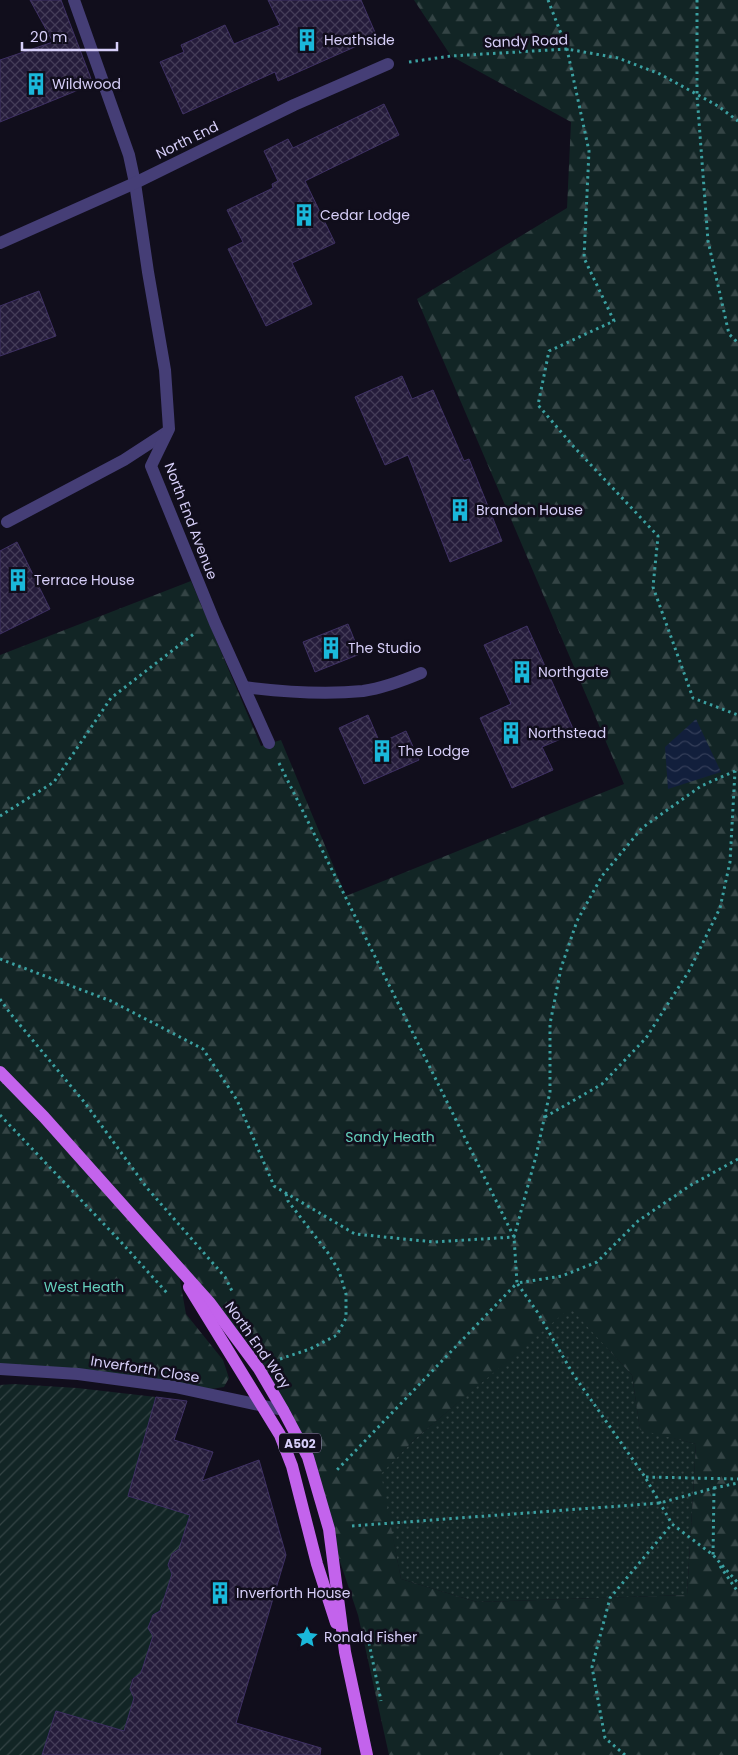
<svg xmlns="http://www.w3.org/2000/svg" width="738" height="1755" font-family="Poppins,sans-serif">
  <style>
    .grass { fill: url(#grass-dots) }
    .forest { fill: url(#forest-firs); fill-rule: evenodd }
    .garden { fill: url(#garden-furrows) }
    .water { fill: url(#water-waves) }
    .building { fill: url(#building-cross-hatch); stroke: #3f3164 }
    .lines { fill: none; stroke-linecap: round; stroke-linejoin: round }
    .path { stroke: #3ba0a1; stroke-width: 3; stroke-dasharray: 2.5 4; stroke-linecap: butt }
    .lane { stroke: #453e76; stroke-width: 12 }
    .street { stroke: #453e76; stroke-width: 12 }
    .primary { stroke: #c363ec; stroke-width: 12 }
    .labels { text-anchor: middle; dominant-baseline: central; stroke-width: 5; stroke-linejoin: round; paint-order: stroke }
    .shield { fill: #110e1c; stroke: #9c95b7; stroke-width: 1 }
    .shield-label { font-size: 12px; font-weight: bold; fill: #d7cff9 }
    .poi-label { font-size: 14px; fill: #d7cff9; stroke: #110e1c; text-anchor: start }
    .street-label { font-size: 14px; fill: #d7cff9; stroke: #110e1c }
    .park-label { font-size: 14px; fill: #64d0bd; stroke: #110e1c }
  </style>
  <defs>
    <pattern id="grass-dots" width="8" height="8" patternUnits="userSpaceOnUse" patternTransform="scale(1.25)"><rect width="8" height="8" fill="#122525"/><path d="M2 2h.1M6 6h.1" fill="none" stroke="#344445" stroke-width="1.8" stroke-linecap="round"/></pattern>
    <pattern id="forest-firs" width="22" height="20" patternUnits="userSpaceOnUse" patternTransform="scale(1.25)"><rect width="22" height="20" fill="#122525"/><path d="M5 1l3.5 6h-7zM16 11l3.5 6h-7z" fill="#344445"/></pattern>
    <pattern id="garden-furrows" width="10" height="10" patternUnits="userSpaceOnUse" patternTransform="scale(1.25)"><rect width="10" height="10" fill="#122525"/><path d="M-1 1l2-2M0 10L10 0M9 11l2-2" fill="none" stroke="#344445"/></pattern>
    <pattern id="water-waves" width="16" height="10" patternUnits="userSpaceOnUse" patternTransform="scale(1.25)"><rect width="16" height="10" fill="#121f3c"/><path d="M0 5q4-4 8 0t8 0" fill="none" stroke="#343e59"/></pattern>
    <pattern id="building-cross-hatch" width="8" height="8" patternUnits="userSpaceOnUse" patternTransform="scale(1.25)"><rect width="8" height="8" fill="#251c3b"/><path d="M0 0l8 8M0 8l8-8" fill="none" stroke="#443c58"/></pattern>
  </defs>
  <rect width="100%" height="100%" fill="#110e1c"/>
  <!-- grass -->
  <path class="grass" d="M 570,1307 L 632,1375 L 640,1429 L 696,1444 L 687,1595 L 477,1602 L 401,1579 L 380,1474 L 415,1439 Z"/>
  <!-- forest -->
  <path class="forest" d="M 414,0 L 738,0 L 738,1755 L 389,1755 L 358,1615 L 329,1529 L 283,1410 L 178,1269 L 186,1314 L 223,1360 L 229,1378 L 224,1387 L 205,1390 L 0,1369 L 0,655 L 191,581 L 261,746 L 281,740 L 346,896 L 624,784 L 417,299 L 567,208 L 571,122 L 451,56 ZM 570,1308 L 632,1375 L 640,1430 L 696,1444 L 687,1595 L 477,1602 L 401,1579 L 381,1474 L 415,1439 Z"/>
  <!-- garden -->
  <path class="garden" d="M 14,1384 L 77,1388 L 156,1397 L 128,1496 L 190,1515 L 179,1549 L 172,1554 L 168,1565 L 172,1574 L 160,1611 L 153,1615 L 148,1628 L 153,1636 L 141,1673 L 132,1679 L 130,1689 L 134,1698 L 124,1731 L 56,1711 L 42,1755 L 0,1755 L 0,1385 Z"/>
  <!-- water -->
  <path class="water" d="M 696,719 L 721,772 L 668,789 L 665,747 Z"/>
  <!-- building -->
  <g class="building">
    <path d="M 30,0 L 61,0 L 93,84 L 0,122 L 0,60 L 53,42 Z"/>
    <path d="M 268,0 L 361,0 L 377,37 L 278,81 L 275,72 L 183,114 L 160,62 L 184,52 L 181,45 L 225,25 L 234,44 L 280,25 Z"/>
    <path d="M 384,104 L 399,135 L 305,181 L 335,243 L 292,263 L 312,304 L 266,326 L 228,249 L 243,242 L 227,210 L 273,188 L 272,184 L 278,181 L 264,151 L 288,139 L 293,148 Z"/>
    <path d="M 39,291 L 56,336 L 0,356 L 0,306 Z"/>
    <path d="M 402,376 L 412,399 L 433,390 L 464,461 L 469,459 L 502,541 L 450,562 L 408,455 L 385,465 L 355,397 Z"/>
    <path d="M 17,542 L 50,609 L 0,634 L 0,551 Z"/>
    <path d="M 348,624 L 360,654 L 315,672 L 303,642 Z"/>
    <path d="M 527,626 L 575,733 L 542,747 L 553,770 L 512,788 L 480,718 L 511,704 L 484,645 Z"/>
    <path d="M 368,715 L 380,743 L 406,731 L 419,760 L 364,784 L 339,728 Z"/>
    <path d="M 156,1397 L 187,1401 L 174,1440 L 213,1452 L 202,1481 L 259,1460 L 286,1555 L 236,1723 L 321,1748 L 320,1755 L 42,1755 L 56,1711 L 124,1731 L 134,1698 L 130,1689 L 133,1679 L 141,1673 L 153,1636 L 148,1628 L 153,1615 L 160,1611 L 172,1574 L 168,1565 L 172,1554 L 179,1549 L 190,1515 L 128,1496 Z"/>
  </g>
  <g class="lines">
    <!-- path -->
    <g class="path">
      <path d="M 548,0 L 567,49 L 589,151 L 584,258 L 614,321 L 549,351 L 538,405 L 574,447 L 658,536 L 653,587 L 693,698 L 738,715"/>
      <path d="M 697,0 L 697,95 L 708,241 L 729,334 L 738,343"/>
      <path d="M 409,62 L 451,56 L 567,49 L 618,58 L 660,74 L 718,106 L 738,121"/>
      <path d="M 279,763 L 514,1237 L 517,1283 L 336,1471"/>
      <path d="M 0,816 L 54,782 L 111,698 L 195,633"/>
      <path d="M 0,959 L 111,1001 L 203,1049 L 237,1100 L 274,1186 L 355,1234 L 434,1242 L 514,1237 L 536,1156 L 550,1092 L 550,1024 L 561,968 L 577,921 L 602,876 L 642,828 L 701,786 L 735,771 L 738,768"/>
      <path d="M 0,999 L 10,1013 L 85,1103 L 147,1188 L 225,1277 L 233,1293"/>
      <path d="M 0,1115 L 121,1242 L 167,1293"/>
      <path d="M 545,1117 L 602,1084 L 646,1038 L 689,971 L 720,908 L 730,862 L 735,771"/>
      <path d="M 738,1159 L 691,1185 L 638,1221 L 597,1262 L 562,1276 L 517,1283 L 538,1313 L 573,1374 L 645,1477 L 672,1524 L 713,1555 L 738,1583"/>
      <path d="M 280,1359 L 310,1349 L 337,1335 L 346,1318 L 346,1294 L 339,1271 L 328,1253 L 288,1201 L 286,1194"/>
      <path d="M 646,1477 L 738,1479"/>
      <path d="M 714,1488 L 738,1483"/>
      <path d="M 352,1526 L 660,1503 L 714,1488 L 713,1556"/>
      <path d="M 720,1566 L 738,1592"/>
      <path d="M 369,1643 L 381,1701"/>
      <path d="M 625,1755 L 605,1738 L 592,1667 L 610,1598 L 672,1524"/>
    </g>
    <!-- lane -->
    <g class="lane">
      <path d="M 7,522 L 124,460 L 167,432"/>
      <path d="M 244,687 C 283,692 323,695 363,691 C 383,688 402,681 421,673"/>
      <path d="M 0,1369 L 78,1374 L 175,1387 L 283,1410"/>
    </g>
    <!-- street -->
    <g class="street">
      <path d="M 74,0 L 129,155 L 135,183 L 148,272 L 165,370 L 169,429 L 151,466 L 215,623 L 269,743"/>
      <path d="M 0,243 L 135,183 L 294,105 L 388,64"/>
    </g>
    <!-- primary -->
    <g class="primary">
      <path d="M 0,1072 L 44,1117 L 210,1303 L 259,1369 L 283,1410 L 308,1457 L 329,1529 L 345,1652 L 367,1755"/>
      <path d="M 189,1287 L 280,1435 L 292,1466 L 317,1564 L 336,1623"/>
    </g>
  </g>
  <!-- icons -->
  <defs>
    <symbol id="building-bare" viewBox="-9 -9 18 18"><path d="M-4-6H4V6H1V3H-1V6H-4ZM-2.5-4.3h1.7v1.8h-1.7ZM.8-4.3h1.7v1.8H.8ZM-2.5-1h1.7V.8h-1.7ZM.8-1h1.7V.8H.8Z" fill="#1ab8da" stroke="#110e1c" stroke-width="2.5" paint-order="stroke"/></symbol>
    <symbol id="sight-bare" viewBox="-9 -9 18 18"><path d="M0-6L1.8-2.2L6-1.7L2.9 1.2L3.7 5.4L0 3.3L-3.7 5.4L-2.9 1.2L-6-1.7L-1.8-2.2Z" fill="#1ab8da" stroke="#110e1c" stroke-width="2.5" paint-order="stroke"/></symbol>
  </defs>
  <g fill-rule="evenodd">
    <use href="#building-bare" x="291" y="24" width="32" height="32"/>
    <use href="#building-bare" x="20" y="68" width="32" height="32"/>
    <use href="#building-bare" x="288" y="199" width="32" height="32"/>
    <use href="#building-bare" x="444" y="494" width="32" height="32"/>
    <use href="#building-bare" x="2" y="564" width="32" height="32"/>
    <use href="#building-bare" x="315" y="632" width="32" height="32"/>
    <use href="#building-bare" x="506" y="656" width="32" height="32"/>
    <use href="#building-bare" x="495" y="717" width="32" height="32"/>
    <use href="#building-bare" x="366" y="735" width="32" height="32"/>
    <use href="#building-bare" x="204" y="1577" width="32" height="32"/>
    <use href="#sight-bare" x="291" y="1621" width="32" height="32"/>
  </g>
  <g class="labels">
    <!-- shield labels -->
    <rect class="shield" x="279" y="1433.5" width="42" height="19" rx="4"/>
    <g class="shield-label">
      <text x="300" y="1443">A502</text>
    </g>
    <!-- poi labels -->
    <g class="poi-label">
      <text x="324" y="40">Heathside</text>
      <text x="52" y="84">Wildwood</text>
      <text x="320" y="215">Cedar Lodge</text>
      <text x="476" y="510">Brandon House</text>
      <text x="34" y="580">Terrace House</text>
      <text x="348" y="648">The Studio</text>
      <text x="538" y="672">Northgate</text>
      <text x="528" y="733">Northstead</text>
      <text x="398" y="751">The Lodge</text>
      <text x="236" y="1593">Inverforth House</text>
      <text x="324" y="1637">Ronald Fisher</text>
    </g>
    <!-- street labels -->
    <g class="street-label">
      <text transform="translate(526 41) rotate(-2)">Sandy Road</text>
      <text transform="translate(187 140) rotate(-26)">North End</text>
      <text transform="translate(191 521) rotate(69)">North End Avenue</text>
      <text transform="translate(258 1345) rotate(55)">North End Way</text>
      <text transform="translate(145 1369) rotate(9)">Inverforth Close</text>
    </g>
    <!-- park labels -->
    <g class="park-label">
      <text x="390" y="1137">Sandy Heath</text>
      <text x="84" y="1287">West Heath</text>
    </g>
  </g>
  <!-- scale -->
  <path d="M22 42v8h95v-8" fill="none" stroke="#d7cff9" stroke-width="2.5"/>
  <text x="30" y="42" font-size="15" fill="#d7cff9" stroke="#110e1c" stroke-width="4" paint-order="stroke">20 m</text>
</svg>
